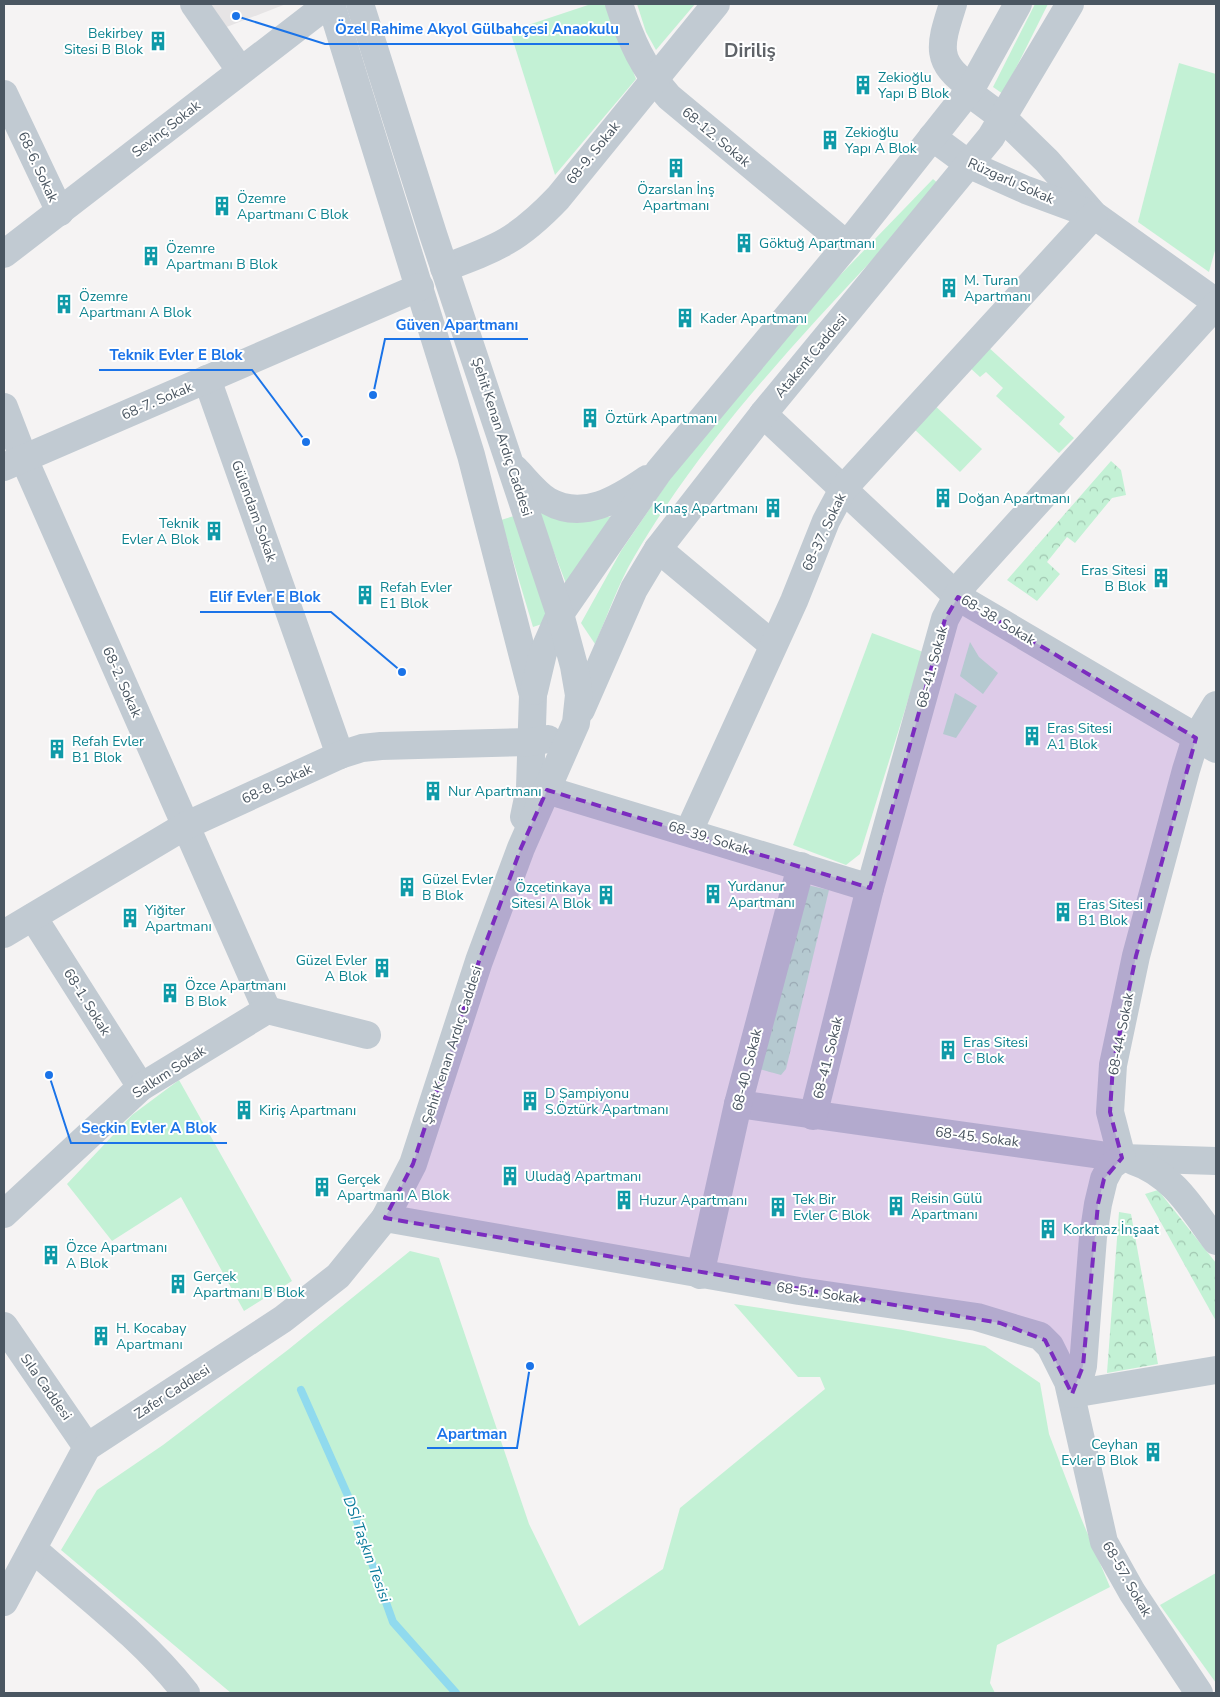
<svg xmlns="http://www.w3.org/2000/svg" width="1220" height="1697" font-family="'Nunito Sans',sans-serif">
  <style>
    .education { fill: #e6e4e5 }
    .green { fill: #c3f1d5 }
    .forest { fill: url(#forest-crowns) }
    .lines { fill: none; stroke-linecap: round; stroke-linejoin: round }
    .stream { stroke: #90daee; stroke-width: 8 }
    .minor { stroke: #c1cad2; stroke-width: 28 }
    .marked { fill: #7b2cbf; fill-opacity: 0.2; stroke: #7b2cbf; stroke-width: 4; stroke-dasharray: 10 6; stroke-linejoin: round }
    .labels { text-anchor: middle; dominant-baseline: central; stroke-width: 4; stroke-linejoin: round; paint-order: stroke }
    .culture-label { font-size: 14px; fill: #0d838f; stroke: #fff; text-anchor: start }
    .street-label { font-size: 14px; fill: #4a5661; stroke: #fff }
    .water-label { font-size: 15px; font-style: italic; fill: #0c7c9b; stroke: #fff }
    .district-label { font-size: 19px; font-weight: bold; fill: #5f6368; stroke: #fff }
    .leader { fill: none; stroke: #1a73e8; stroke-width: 2 }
    .callout-dot { fill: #1a73e8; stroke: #fff; stroke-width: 2 }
    .callout-label { font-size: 15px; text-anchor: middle; font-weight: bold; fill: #1a73e8; stroke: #fff; stroke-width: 4; stroke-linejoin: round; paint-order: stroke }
  </style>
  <defs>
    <pattern id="forest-crowns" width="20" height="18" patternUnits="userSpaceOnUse" patternTransform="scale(1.25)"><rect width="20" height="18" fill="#c3f1d5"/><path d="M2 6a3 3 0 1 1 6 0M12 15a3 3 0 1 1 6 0" fill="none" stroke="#a0c6b0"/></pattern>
  </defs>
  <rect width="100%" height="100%" fill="#f5f3f3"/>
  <!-- education -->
  <path class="education" d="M 209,4 L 286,4 L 224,28 Z"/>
  <!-- green -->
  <g class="green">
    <path d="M 591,4 L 607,4 L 636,79 L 555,175 L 510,31 Z"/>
    <path d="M 637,4 L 695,4 L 656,50 L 646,32 Z"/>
    <path d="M 1035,4 L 1048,4 L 1003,94 L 993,87 Z"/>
    <path d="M 1179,63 L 1216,74 L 1216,247 L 1209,272 L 1138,222 Z"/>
    <path d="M 933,179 L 941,186 C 832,305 716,417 634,557 C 618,584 608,615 595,644 L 581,623 L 621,551 L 687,454 L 816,300 Z"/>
    <path d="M 987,346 L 1065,417 L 1059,424 L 1074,438 L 1059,453 L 996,396 L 1003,388 L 986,372 L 980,377 L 968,366 Z"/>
    <path d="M 933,404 L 982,449 L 960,472 L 912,427 Z"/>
    <path d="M 538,511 L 574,519 L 620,516 L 567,586 Z"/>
    <path d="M 514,516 L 551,621 L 533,627 L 501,520 Z"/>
    <path d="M 872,633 L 923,652 L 860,854 L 846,865 L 793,845 Z"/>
    <path d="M 970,642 L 979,657 L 998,673 L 983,694 L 960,676 Z"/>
    <path d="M 955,693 L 977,706 L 956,738 L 943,734 Z"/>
    <path d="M 179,1080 L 292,1281 L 244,1311 L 181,1197 L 112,1241 L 67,1184 L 132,1115 Z"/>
    <path d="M 410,1251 L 439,1258 L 529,1524 L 579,1626 L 663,1569 L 680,1508 L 825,1389 L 820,1377 L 798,1377 L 734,1304 L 903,1330 L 985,1346 L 1040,1383 L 1049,1434 L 1081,1518 L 1110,1587 L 997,1645 L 990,1683 L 995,1693 L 231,1693 L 61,1550 L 97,1490 L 163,1445 L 289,1349 Z"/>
    <path d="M 1216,1573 L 1216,1683 L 1160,1605 Z"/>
  </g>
  <!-- forest -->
  <g class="forest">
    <path d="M 1111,461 L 1121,470 L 1126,495 L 1112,498 L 1075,543 L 1067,537 L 1047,562 L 1060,574 L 1037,601 L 1007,580 Z"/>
    <path d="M 807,885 L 829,890 L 786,1069 L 781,1075 L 759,1069 Z"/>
    <path d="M 1158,1190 L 1216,1263 L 1216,1321 L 1145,1194 Z"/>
    <path d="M 1119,1212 L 1131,1214 L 1158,1364 L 1107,1373 Z"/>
  </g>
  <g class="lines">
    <!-- stream -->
    <path class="stream" d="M 301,1390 L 348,1496 L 393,1622 L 456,1693"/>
    <!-- minor -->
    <g class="minor">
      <path d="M 194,4 L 240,70"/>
      <path d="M 331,4 L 471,455 L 533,695 L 530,788 L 524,817"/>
      <path d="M 619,4 C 631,41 643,68 669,97 L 847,245"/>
      <path d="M 953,4 C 941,42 932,63 972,87"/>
      <path d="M 968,92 L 1003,118 L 1047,161 L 1094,215 L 1216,302"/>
      <path d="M 4,94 L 60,212"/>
      <path d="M 932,137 L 970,165 L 1026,190 L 1091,214"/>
      <path d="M 4,254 L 328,4"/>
      <path d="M 444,268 C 498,248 518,240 558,198 L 716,4"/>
      <path d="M 207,379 L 340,755"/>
      <path d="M 4,407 L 24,459 L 267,1010"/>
      <path d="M 763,414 L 958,597 L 1216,749"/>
      <path d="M 4,467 L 420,287"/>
      <path d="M 515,469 C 525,479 535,493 548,501 C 583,521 618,499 647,479"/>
      <path d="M 658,549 L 773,645"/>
      <path d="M 534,691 L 543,653 L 560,614 L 659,471 L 847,245 L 972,87 L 1018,4"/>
      <path d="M 581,710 L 634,589 L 658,549 L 763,414 L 991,137 L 1070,4"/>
      <path d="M 547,790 L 870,888"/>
      <path d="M 689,831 L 794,601 L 826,521 L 843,489 L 1094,215"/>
      <path d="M 33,917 L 141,1087"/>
      <path d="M 4,934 L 185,826 L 340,755 L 362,748 L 381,746 L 531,742 L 548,739"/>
      <path d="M 738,1104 L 1122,1158 L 1216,1161"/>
      <path d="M 813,1116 L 870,888 L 945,619 L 965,582 L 1216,305"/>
      <path d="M 1122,1158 L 1110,1112 L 1113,1065 L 1136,956 L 1186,770 L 1196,738 L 1216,705"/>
      <path d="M 1133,1161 C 1173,1174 1193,1210 1216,1241"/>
      <path d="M 4,1214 L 141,1087 L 267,1010 L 367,1035"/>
      <path d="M 385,1218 L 799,1291 L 977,1317 L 1040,1336 L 1050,1346 L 1068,1382 L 1104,1542 L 1132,1592 L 1199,1693"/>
      <path d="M 700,1275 L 738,1104 L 801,866"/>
      <path d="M 4,1326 L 87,1447"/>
      <path d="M 1072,1394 L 1078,1385 L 1083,1366 L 1093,1237 L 1098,1204 L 1104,1179 L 1111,1166 L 1122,1158"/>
      <path d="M 1072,1394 L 1216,1370"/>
      <path d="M 33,1549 C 85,1595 143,1638 186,1693"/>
      <path d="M 4,1602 L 87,1447 L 283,1319 L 338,1276 L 385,1218 L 413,1164 L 479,961 L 521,848 L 576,723 L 579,695 L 574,666 L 560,614 L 433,234 L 360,4"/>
    </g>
  </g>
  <!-- marked area -->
  <path class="marked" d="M 958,597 L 1196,738 L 1136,956 L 1113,1065 L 1110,1112 L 1122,1158 L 1104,1179 L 1098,1204 L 1083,1366 L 1072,1394 L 1045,1340 L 1000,1323 L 385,1218 L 413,1164 L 479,961 L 521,848 L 547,790 L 870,888 L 945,619 Z"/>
  <!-- icons -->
  <defs>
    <symbol id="building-bare" viewBox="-9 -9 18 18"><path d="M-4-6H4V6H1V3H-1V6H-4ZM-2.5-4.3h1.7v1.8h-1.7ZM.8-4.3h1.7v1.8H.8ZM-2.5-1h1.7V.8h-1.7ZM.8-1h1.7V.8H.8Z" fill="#0f9aa8" stroke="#fff" stroke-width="2.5" paint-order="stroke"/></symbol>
  </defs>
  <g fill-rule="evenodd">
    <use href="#building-bare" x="144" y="27" width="28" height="28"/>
    <use href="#building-bare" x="849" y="71" width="28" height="28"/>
    <use href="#building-bare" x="816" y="126" width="28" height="28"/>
    <use href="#building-bare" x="662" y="154" width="28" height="28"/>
    <use href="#building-bare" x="208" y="192" width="28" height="28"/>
    <use href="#building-bare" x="730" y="229" width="28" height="28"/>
    <use href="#building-bare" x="137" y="242" width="28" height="28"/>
    <use href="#building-bare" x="935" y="274" width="28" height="28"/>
    <use href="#building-bare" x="50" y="290" width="28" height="28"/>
    <use href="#building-bare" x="671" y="304" width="28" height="28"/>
    <use href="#building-bare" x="576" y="404" width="28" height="28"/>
    <use href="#building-bare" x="929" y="484" width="28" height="28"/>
    <use href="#building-bare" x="759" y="494" width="28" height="28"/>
    <use href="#building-bare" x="200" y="517" width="28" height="28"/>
    <use href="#building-bare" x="1147" y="564" width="28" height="28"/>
    <use href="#building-bare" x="351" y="581" width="28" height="28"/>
    <use href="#building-bare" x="1018" y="722" width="28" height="28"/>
    <use href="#building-bare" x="43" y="735" width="28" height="28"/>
    <use href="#building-bare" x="419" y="777" width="28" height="28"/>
    <use href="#building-bare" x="393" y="873" width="28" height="28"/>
    <use href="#building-bare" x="699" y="880" width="28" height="28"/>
    <use href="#building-bare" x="592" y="881" width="28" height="28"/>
    <use href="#building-bare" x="1049" y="898" width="28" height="28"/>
    <use href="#building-bare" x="116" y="904" width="28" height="28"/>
    <use href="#building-bare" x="368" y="954" width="28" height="28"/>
    <use href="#building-bare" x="156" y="979" width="28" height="28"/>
    <use href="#building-bare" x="934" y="1036" width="28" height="28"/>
    <use href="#building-bare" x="516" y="1087" width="28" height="28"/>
    <use href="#building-bare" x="230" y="1096" width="28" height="28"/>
    <use href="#building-bare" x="496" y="1162" width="28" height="28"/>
    <use href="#building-bare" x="308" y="1173" width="28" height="28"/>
    <use href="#building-bare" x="610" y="1186" width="28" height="28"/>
    <use href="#building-bare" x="882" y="1192" width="28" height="28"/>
    <use href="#building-bare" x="764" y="1193" width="28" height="28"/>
    <use href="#building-bare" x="1034" y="1215" width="28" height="28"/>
    <use href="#building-bare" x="37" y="1241" width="28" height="28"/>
    <use href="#building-bare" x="164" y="1270" width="28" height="28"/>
    <use href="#building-bare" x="87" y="1322" width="28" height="28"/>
    <use href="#building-bare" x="1139" y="1438" width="28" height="28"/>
  </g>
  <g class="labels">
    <!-- culture labels -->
    <g class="culture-label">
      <text x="143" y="33" text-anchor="end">Bekirbey<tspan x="143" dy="16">Sitesi B Blok</tspan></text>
      <text x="878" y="77">Zekioğlu<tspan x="878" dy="16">Yapı B Blok</tspan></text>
      <text x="845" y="132">Zekioğlu<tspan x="845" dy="16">Yapı A Blok</tspan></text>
      <text x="676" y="189" text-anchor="middle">Özarslan İnş<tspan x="676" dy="16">Apartmanı</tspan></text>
      <text x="237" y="198">Özemre<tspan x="237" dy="16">Apartmanı C Blok</tspan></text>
      <text x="759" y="243">Göktuğ Apartmanı</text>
      <text x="166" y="248">Özemre<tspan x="166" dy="16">Apartmanı B Blok</tspan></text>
      <text x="964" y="280">M. Turan<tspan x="964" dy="16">Apartmanı</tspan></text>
      <text x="79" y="296">Özemre<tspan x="79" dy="16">Apartmanı A Blok</tspan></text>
      <text x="700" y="318">Kader Apartmanı</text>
      <text x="605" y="418">Öztürk Apartmanı</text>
      <text x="958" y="498">Doğan Apartmanı</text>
      <text x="758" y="508" text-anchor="end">Kınaş Apartmanı</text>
      <text x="199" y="523" text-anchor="end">Teknik<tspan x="199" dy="16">Evler A Blok</tspan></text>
      <text x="1146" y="570" text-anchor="end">Eras Sitesi<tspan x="1146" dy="16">B Blok</tspan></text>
      <text x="380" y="587">Refah Evler<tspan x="380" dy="16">E1 Blok</tspan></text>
      <text x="1047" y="728">Eras Sitesi<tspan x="1047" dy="16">A1 Blok</tspan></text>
      <text x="72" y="741">Refah Evler<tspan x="72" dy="16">B1 Blok</tspan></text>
      <text x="448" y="791">Nur Apartmanı</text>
      <text x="422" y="879">Güzel Evler<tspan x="422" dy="16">B Blok</tspan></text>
      <text x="728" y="886">Yurdanur<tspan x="728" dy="16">Apartmanı</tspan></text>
      <text x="591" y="887" text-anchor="end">Özçetinkaya<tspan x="591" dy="16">Sitesi A Blok</tspan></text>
      <text x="1078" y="904">Eras Sitesi<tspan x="1078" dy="16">B1 Blok</tspan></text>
      <text x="145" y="910">Yiğiter<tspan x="145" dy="16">Apartmanı</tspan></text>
      <text x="367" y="960" text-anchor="end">Güzel Evler<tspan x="367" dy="16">A Blok</tspan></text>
      <text x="185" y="985">Özce Apartmanı<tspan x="185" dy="16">B Blok</tspan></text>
      <text x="963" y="1042">Eras Sitesi<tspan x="963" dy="16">C Blok</tspan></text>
      <text x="545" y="1093">D Şampiyonu<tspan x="545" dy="16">S.Öztürk Apartmanı</tspan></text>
      <text x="259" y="1110">Kiriş Apartmanı</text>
      <text x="525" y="1176">Uludağ Apartmanı</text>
      <text x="337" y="1179">Gerçek<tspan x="337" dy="16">Apartmanı A Blok</tspan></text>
      <text x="911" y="1198">Reisin Gülü<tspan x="911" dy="16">Apartmanı</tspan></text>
      <text x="793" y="1199">Tek Bir<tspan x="793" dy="16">Evler C Blok</tspan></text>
      <text x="639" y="1200">Huzur Apartmanı</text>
      <text x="1063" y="1229">Korkmaz İnşaat</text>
      <text x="66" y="1247">Özce Apartmanı<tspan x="66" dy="16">A Blok</tspan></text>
      <text x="193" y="1276">Gerçek<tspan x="193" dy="16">Apartmanı B Blok</tspan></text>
      <text x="116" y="1328">H. Kocabay<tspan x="116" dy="16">Apartmanı</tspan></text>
      <text x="1138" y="1444" text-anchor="end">Ceyhan<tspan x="1138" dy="16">Evler B Blok</tspan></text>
    </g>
    <!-- street labels -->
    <g class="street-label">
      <text transform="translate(166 129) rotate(-38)">Sevinç Sokak</text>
      <text transform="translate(716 137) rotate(40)">68-12. Sokak</text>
      <text transform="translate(593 153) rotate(-51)">68-9. Sokak</text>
      <text transform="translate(38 167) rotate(65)">68-6. Sokak</text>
      <text transform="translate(1011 181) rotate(24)">Rüzgarlı Sokak</text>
      <text transform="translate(811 356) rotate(-50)">Atakent Caddesi</text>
      <text transform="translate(157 401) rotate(-23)">68-7. Sokak</text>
      <text transform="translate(502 437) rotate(72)">Şehit Kenan Ardıç Caddesi</text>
      <text transform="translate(254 511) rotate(70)">Gülendam Sokak</text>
      <text transform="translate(824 532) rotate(-65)">68-37. Sokak</text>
      <text transform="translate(998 620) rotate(31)">68-38. Sokak</text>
      <text transform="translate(932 667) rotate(-75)">68-41. Sokak</text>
      <text transform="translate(122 682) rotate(66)">68-2. Sokak</text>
      <text transform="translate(277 784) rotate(-25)">68-8. Sokak</text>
      <text transform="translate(709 838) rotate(17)">68-39. Sokak</text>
      <text transform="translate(87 1002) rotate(58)">68-1. Sokak</text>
      <text transform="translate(1121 1034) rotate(-79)">68-44. Sokak</text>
      <text transform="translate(452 1045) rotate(-72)">Şehit Kenan Ardıç Caddesi</text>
      <text transform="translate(828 1058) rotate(-76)">68-41. Sokak</text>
      <text transform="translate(747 1070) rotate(-76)">68-40. Sokak</text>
      <text transform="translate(169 1072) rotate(-33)">Salkım Sokak</text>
      <text transform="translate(977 1137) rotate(7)">68-45. Sokak</text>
      <text transform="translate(818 1293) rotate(8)">68-51. Sokak</text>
      <text transform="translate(46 1387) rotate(55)">Sıla Caddesi</text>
      <text transform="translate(172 1392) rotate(-33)">Zafer Caddesi</text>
      <text transform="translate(1127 1579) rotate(60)">68-57. Sokak</text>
    </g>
    <!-- water labels -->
    <g class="water-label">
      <text transform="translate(367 1549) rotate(70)">DSİ Taşkın Tesisi</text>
    </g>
    <!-- district labels -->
    <g class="district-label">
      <text x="750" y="51">Diriliş</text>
    </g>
  </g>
  <!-- callouts -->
  <path class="leader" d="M236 16L325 44H629M373 395L385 339H528M306 442L252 370H99M402 672L331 612H200M49 1075L71 1143H227M530 1366L517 1448H427"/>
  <g class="callout-dot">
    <circle cx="236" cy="16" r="5"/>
    <circle cx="373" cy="395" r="5"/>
    <circle cx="306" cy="442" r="5"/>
    <circle cx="402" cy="672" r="5"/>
    <circle cx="49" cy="1075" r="5"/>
    <circle cx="530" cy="1366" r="5"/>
  </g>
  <g class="callout-label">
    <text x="477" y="34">Özel Rahime Akyol Gülbahçesi Anaokulu</text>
    <text x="457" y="330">Güven Apartmanı</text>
    <text x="176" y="360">Teknik Evler E Blok</text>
    <text x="265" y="602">Elif Evler E Blok</text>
    <text x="149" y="1133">Seçkin Evler A Blok</text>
    <text x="472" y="1439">Apartman</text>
  </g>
  <!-- border -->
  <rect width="1220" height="1697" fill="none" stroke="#4a5661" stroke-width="10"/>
</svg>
